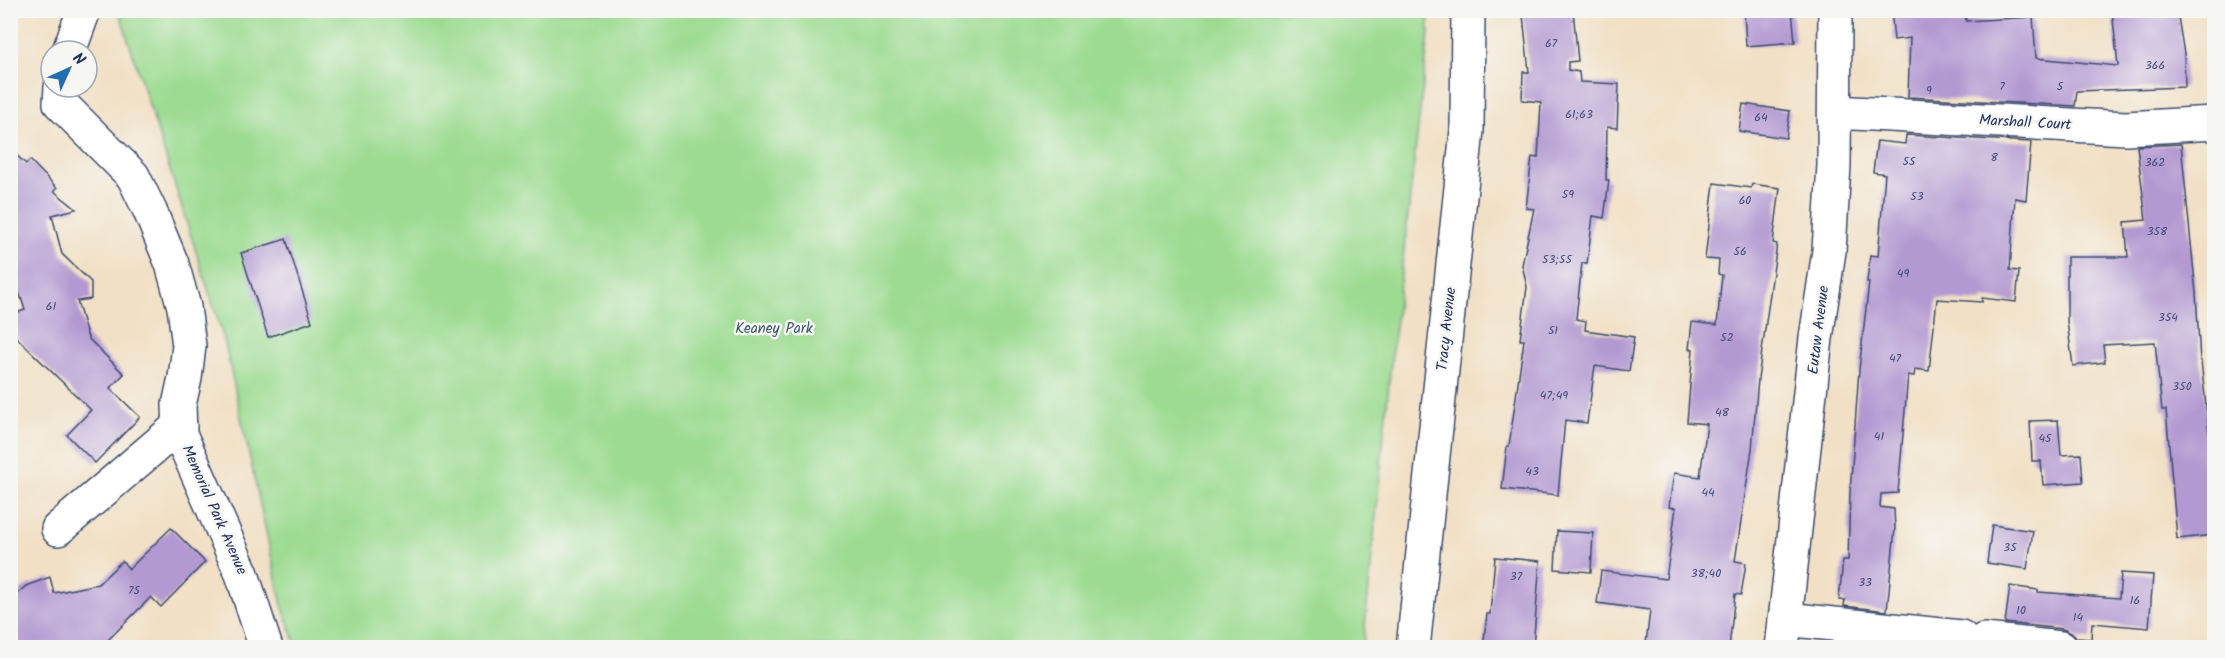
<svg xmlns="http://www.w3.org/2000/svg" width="2225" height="658" font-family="Kalam,sans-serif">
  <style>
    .green { fill: #9cdb91; stroke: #5c8578; stroke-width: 1.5 }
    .building { fill: #b299d1 }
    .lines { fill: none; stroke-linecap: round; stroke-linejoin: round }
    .minor-casing { stroke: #3b4a6d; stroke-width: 36 }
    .minor { stroke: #fff; stroke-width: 33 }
    .labels { text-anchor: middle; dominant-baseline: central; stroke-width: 5; stroke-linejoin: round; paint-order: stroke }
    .number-label { font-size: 12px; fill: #414a7b }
    .street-label { font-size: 15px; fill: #1b2f5e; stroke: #f6f6f2 }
    .park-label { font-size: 15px; fill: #3b5a6b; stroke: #f6f6f2 }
  </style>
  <rect width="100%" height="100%" fill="#f6f6f2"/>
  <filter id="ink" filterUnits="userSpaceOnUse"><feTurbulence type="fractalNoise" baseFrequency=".0167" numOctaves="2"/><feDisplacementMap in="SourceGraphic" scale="12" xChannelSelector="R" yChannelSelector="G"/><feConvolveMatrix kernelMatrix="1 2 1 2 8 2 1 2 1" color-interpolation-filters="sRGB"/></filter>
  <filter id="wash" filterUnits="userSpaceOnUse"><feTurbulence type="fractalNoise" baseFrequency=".008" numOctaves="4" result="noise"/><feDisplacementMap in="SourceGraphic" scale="24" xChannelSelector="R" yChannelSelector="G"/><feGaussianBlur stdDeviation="1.35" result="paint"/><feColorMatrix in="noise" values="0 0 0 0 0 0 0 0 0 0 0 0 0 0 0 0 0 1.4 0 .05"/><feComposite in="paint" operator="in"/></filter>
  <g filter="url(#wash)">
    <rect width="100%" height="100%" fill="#f1e0c5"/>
    <!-- green -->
    <path class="green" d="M 119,11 L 1428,11 L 1429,33 L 1392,352 L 1363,647 L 297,647 L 282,605 L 224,339 Z"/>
    <g id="blocks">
      <!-- building -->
      <g class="building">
        <path d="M 1573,10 L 1578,61 L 1568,62 L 1568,70 L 1579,72 L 1580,82 L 1619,84 L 1617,128 L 1607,127 L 1606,180 L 1609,180 L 1604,218 L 1593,216 L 1587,263 L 1582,263 L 1576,319 L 1586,321 L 1585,330 L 1634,337 L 1629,371 L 1595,366 L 1587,423 L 1565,420 L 1558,495 L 1502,489 L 1507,446 L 1509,446 L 1524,340 L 1520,340 L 1527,287 L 1522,265 L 1534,209 L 1526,208 L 1532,157 L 1538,158 L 1541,102 L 1522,100 L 1523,72 L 1529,72 L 1523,15 Z"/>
        <path d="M 1744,10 L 1792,10 L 1795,42 L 1746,46 Z"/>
        <path d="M 1891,10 L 1965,10 L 1966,21 L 2033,17 L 2036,58 L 2118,66 L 2112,10 L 2177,10 L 2184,54 L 2185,87 L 2077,91 L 2075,106 L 1908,97 L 1910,38 L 1894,40 Z"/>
        <path d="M 1743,104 L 1790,111 L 1786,138 L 1739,131 Z"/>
        <path d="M 1906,135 L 2031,142 L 2026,200 L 2015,198 L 2010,270 L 2019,271 L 2016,302 L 1982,298 L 1982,302 L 1937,299 L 1929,371 L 1915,369 L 1914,376 L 1908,375 L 1898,493 L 1881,494 L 1880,507 L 1894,509 L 1895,528 L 1887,611 L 1844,606 L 1845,600 L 1839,600 L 1843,560 L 1848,560 L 1850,493 L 1859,370 L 1869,282 L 1867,282 L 1870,255 L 1878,256 L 1885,174 L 1873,172 L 1877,141 L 1905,144 Z"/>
        <path d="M 2181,144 L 2196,293 L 2200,361 L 2201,361 L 2209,433 L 2214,433 L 2214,535 L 2177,539 L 2166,410 L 2162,410 L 2155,342 L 2103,345 L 2105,362 L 2073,366 L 2067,321 L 2067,257 L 2128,257 L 2125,222 L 2146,220 L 2137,146 Z"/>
        <path d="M 10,149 L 26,164 L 30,160 L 57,188 L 54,191 L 76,209 L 52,215 L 62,254 L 91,282 L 91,299 L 77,301 L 88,338 L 124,374 L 110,388 L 140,417 L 95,463 L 67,435 L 91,410 L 14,335 L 10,324 L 10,315 L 25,310 L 13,273 L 10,271 Z"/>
        <path d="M 1714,183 L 1751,188 L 1752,184 L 1780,188 L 1773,243 L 1777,244 L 1758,379 L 1752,449 L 1735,561 L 1746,563 L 1741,595 L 1735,594 L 1729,648 L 1678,648 L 1646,644 L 1650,610 L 1597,603 L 1601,571 L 1666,579 L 1676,508 L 1669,507 L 1674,473 L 1700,477 L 1707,424 L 1687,422 L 1693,349 L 1689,349 L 1692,322 L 1717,325 L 1722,275 L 1718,274 L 1719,260 L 1705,259 Z"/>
        <path d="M 286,239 L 312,322 L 268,337 L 241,253 Z"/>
        <path d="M 2058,420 L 2061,455 L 2081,454 L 2083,482 L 2043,485 L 2041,461 L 2032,461 L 2030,421 Z"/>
        <path d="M 1992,525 L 2033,531 L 2027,569 L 1987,563 Z"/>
        <path d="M 171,528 L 205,562 L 161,607 L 151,597 L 100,648 L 10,648 L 10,600 L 26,586 L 50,577 L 54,593 L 98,584 L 122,561 L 129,569 Z"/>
        <path d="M 1557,531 L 1593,533 L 1591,572 L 1555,569 Z"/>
        <path d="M 1495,557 L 1540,561 L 1533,648 L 1483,648 L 1487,614 L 1490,614 Z"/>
        <path d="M 2121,573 L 2153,575 L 2149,628 L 2092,623 L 2091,639 L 2077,638 L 2071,633 L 2063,629 L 2005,623 L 2010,586 L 2038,590 L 2038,592 L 2119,598 Z"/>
        <path d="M 1839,643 L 1879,648 L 1838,648 Z"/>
      </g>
    </g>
  </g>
  <g filter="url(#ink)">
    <use href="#blocks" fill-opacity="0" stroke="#3b4a6d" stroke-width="1.5"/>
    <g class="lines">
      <defs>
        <g id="minor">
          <path d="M 69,51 L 84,10"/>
          <path d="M 61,87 L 60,103 L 133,176 L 150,211 L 172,264 L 184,307 L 189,346 L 185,378 L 179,405 L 180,434 L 242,574 L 266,648"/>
          <path d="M 1835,112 L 2126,128 L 2214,123"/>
          <path d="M 58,529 L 180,425"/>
          <path d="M 1785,619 L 1961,637"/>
          <path d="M 1984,640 L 2061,648"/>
          <path d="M 1413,648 L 1467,130 L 1468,10"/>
          <path d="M 1782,648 L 1816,338 L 1829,251 L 1834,165 L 1835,10"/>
        </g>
      </defs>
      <!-- minor casing -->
      <use href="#minor" class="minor-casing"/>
      <!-- minor -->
      <use href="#minor" class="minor"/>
    </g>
  </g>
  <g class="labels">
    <!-- number labels -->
    <g class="number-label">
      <text x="1551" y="43">67</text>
      <text x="2155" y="65">366</text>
      <text x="2002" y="86">7</text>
      <text x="2060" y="86">5</text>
      <text x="1929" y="90">9</text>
      <text x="1579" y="114">61;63</text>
      <text x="1761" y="117">64</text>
      <text x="1994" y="157">8</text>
      <text x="1909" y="161">55</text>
      <text x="2155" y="162">362</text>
      <text x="1568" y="194">59</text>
      <text x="1917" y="196">53</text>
      <text x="1745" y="200">60</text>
      <text x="2157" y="231">358</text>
      <text x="1740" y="251">56</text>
      <text x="1557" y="259">53;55</text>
      <text x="1903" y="273">49</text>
      <text x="51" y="306">61</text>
      <text x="2168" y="317">354</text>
      <text x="1553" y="330">51</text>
      <text x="1727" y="337">52</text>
      <text x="1895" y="358">47</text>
      <text x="2182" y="386">350</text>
      <text x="1554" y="395">47;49</text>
      <text x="1722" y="412">48</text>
      <text x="1879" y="436">41</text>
      <text x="2045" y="438">45</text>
      <text x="1532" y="471">43</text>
      <text x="1708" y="492">44</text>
      <text x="2010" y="547">35</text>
      <text x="1706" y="573">38;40</text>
      <text x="1516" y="576">37</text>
      <text x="1865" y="582">33</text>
      <text x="134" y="590">75</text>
      <text x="2135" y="600">16</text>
      <text x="2021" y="610">10</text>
      <text x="2078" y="617">14</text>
    </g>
    <!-- street labels -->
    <g class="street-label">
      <text transform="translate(2025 123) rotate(3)">Marshall Court</text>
      <text transform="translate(1447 329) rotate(-84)">Tracy Avenue</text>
      <text transform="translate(1819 330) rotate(-83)">Eutaw Avenue</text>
      <text transform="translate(214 510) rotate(66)">Memorial Park Avenue</text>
    </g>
    <!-- park labels -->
    <g class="park-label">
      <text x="774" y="329">Keaney Park</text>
    </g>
  </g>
  <!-- margin -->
  <rect width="2225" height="658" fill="none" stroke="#f6f6f2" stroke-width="36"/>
  <!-- north arrow -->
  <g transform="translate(69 69) rotate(45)"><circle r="28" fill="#f6f6f2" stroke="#9ea6b7" stroke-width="1.5"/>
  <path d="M0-4.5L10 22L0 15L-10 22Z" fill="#1f6fb2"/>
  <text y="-9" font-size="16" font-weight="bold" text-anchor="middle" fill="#1b2f5e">N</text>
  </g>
</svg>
